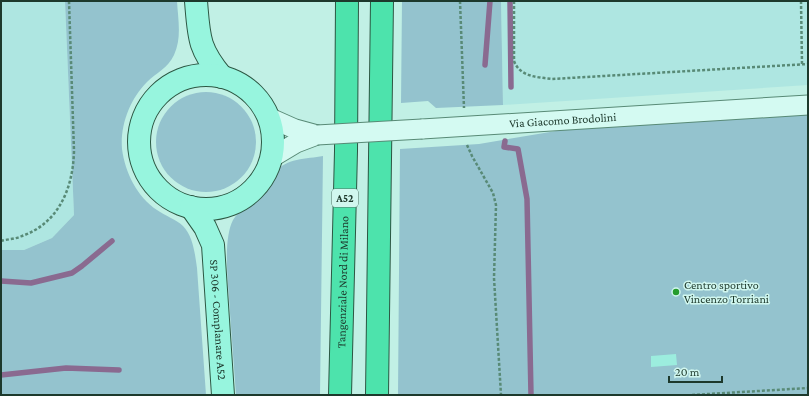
<svg xmlns="http://www.w3.org/2000/svg" width="809" height="396" font-family="'Crimson Pro',serif">
  <style>
    .farmland { fill: #aee6e1 }
    .green { fill: #94c3ce }
    .sand { fill: #9cedde }
    .lines { fill: none; stroke-linecap: round; stroke-linejoin: round }
    .stream { stroke: #8a6a90; stroke-width: 5.5 }
    .minor-casing { stroke: #588a76; stroke-width: 21 }
    .major-casing { stroke: #2c5743; stroke-width: 24 }
    .highway-casing { stroke: #2c5743; stroke-width: 24 }
    .path { stroke: #588a76; stroke-width: 2.5; stroke-dasharray: 3 2; stroke-linecap: butt }
    .minor { stroke: #d4faf2; stroke-width: 19 }
    .major { stroke: #97f5de; stroke-width: 22 }
    .highway { stroke: #4de3ac; stroke-width: 22 }
    .minor-bridge-casing { stroke: #588a76; stroke-width: 21; stroke-linecap: butt }
    .minor-bridge { stroke: #d4faf2; stroke-width: 19 }
    .poi-dot { fill: #259c2d; stroke: #d1f7ef; stroke-width: 1.5 }
    .labels { text-anchor: middle; dominant-baseline: central; stroke-width: 3; stroke-linejoin: round; paint-order: stroke }
    .shield { fill: #d1f7ef; stroke: #537266; stroke-width: 1 }
    .shield-label { font-size: 11px; font-weight: bold; fill: #1d392c }
    .street-label { font-size: 12px; fill: #1d392c; stroke: #d1f7ef }
    .poi-label { font-size: 12px; fill: #1d392c; stroke: #d1f7ef; text-anchor: start }
  </style>
  <rect width="100%" height="100%" fill="#c1f0e5"/>
  <!-- farmland -->
  <g class="farmland">
    <path d="M 1,1 L 65,1 L 74,215 L 52,238 L 24,250 L 1,250 Z"/>
    <path d="M 501,1 L 808,1 L 808,85 L 503,105 Z"/>
  </g>
  <!-- green -->
  <g class="green">
    <path d="M 65,1 L 177,1 C 178,19 182,38 174,55 C 168,68 156,73 147,82 C 130,99 120,125 122,149 C 125,172 137,197 157,210 C 165,216 176,219 183,226 C 193,236 195,254 197,268 L 206,395 L 1,395 L 1,250 L 24,250 L 52,238 L 74,215 Z"/>
    <path d="M 402,1 L 501,1 L 503,105 L 436,108 L 428,101 L 401,103 Z"/>
    <circle cx="206" cy="142" r="50"/>
    <path d="M 808,114 L 808,395 L 398,395 L 400,149 L 479,144 L 562,130 Z"/>
    <path d="M 323,156 L 320,395 L 236,395 C 234,368 232,340 230,313 C 229,289 222,241 233,220 C 240,208 253,203 262,193 C 268,187 271,180 275,173 C 285,158 307,159 323,156 Z"/>
  </g>
  <!-- sand -->
  <path class="sand" d="M 676,354 L 677,365 L 651,367 L 651,356 Z"/>
  <g class="lines">
    <!-- stream -->
    <g class="stream">
      <path d="M 510,1 L 511,87"/>
      <path d="M 485,65 L 490,1"/>
      <path d="M 505,141 L 504,147 L 518,149 L 527,199 L 531,395"/>
      <path d="M 1,281 L 31,283 L 72,273 L 82,266 L 112,241"/>
      <path d="M 1,375 L 66,368 L 119,370"/>
    </g>
    <defs>
      <g id="minor">
        <path d="M 268,117 L 295,129 L 317,135"/>
        <path id="s1" d="M 422,129 L 808,105"/>
        <path d="M 271,158 L 296,143 L 317,135"/>
      </g>
      <g id="major">
        <path d="M 196,1 C 199,37 198,48 222,77"/>
        <circle cx="206" cy="142" r="67"/>
        <path id="s2" d="M 191,207 L 205,227 L 213,245 L 223,395"/>
      </g>
      <g id="highway">
        <path id="s3" d="M 340,395 L 346,151 L 347,1"/>
        <path d="M 377,395 L 382,1"/>
      </g>
    </defs>
    <!-- minor casing -->
    <use href="#minor" class="minor-casing"/>
    <!-- major casing -->
    <use href="#major" class="major-casing"/>
    <!-- highway casing -->
    <use href="#highway" class="highway-casing"/>
    <!-- path -->
    <g class="path">
      <path d="M 460,1 L 464,108"/>
      <path d="M 514,1 L 514,61 C 520,77 537,77 552,79 L 808,64"/>
      <path d="M 801,1 L 802,64"/>
      <path d="M 467,145 L 472,156 L 493,193 L 496,205 L 494,278 L 501,395"/>
      <path d="M 1,241 C 8,239 16,239 22,236 C 59,223 73,188 74,151 L 69,1"/>
      <path d="M 692,395 L 808,388"/>
    </g>
    <!-- minor -->
    <use href="#minor" class="minor"/>
    <!-- major -->
    <use href="#major" class="major"/>
    <!-- highway -->
    <use href="#highway" class="highway"/>
    <defs>
      <path id="minor-bridge" d="M 317,135 L 422,129"/>
    </defs>
    <!-- minor-bridge casing -->
    <use href="#minor-bridge" class="minor-bridge-casing"/>
    <!-- minor-bridge -->
    <use href="#minor-bridge" class="minor-bridge"/>
  </g>
  <!-- markers -->
  <circle class="poi-dot" cx="676" cy="292" r="4"/>
  <g class="labels">
    <!-- shield labels -->
    <rect class="shield" x="332" y="189" width="26" height="18" rx="3"/>
    <g class="shield-label">
      <text x="345" y="198">A52</text>
    </g>
    <!-- street labels -->
    <g class="street-label">
      <text stroke="none"><textPath href="#s1" startOffset="141">Via Giacomo Brodolini</textPath></text>
      <text stroke="none"><textPath href="#s3" startOffset="113">Tangenziale Nord di Milano</textPath></text>
      <text stroke="none"><textPath href="#s2" startOffset="119">SP 306 - Complanare A52</textPath></text>
    </g>
    <!-- poi labels -->
    <g class="poi-label">
      <text x="684" y="285">Centro sportivo<tspan x="684" dy="14">Vincenzo Torriani</tspan></text>
    </g>
  </g>
  <!-- border -->
  <rect width="809" height="396" fill="none" stroke="#1d392c" stroke-width="4"/>
  <!-- scale -->
  <path d="M669 376v6h53v-6" fill="none" stroke="#1d392c" stroke-width="2"/>
  <text x="675" y="376" font-size="12" fill="#1d392c" stroke="#d1f7ef" stroke-width="3" paint-order="stroke">20 m</text>
</svg>
